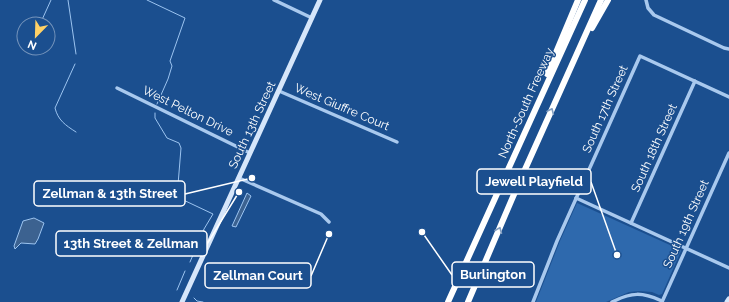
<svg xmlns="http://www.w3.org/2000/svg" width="729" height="302" font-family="Raleway,sans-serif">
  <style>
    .green { fill: #2e69ad }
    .water { fill: #3c6290; stroke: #9cc4f0 }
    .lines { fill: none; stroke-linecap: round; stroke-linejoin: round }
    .stream { stroke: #9cc4f0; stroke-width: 1 }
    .street { stroke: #a9c9ee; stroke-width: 3.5 }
    .secondary { stroke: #d6e6fa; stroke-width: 5 }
    .highway { stroke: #fff; stroke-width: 6 }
    .oneway { stroke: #829ec1 }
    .labels { text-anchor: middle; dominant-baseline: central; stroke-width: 3; stroke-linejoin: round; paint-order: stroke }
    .street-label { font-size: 12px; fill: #fff; stroke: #1b4f8f }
    .leader { fill: none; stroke: #fff; stroke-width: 1.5 }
    .callout-dot { fill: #fff; stroke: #1b4f8f; stroke-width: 1.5 }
    .callout { fill: #1b4f8f; stroke: #fff; stroke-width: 1.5 }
    .callout-label { font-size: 13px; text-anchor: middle; font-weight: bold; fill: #fff }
  </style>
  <rect width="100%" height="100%" fill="#1b4f8f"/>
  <!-- green -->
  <path class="green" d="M 577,203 L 681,250 L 681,251 L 662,294 L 659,295 L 652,292 L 639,291 L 629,292 L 606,302 L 536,302 L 560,241 Z"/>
  <!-- water -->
  <g class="water">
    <path d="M 247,193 L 251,196 L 236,227 L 232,226 Z"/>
    <path d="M 34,218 L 44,223 L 38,239 L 35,244 L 21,243 L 15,249 L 14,246 L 23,221 Z"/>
  </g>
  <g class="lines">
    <!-- stream -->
    <g class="stream">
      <path d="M 68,0 L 76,54"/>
      <path d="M 147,0 L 185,18 L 170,61 L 172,66 L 168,79 L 157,104"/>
      <path d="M 41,22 L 51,0"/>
      <path d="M 75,64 L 55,108 C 58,120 65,125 76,132"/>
      <path d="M 155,113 L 155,118 L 167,138 L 179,143 L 181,148 L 177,197 L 213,214 L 204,229 L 190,262"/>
      <path d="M 177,290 L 185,271"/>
      <path d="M 194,298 L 197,301 L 203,302"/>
    </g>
    <!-- street -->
    <g class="street">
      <path d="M 274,0 L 312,18"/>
      <path d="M 646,0 L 648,8 L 654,15 L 724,48 L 729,49"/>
      <path d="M 117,88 L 250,153"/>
      <path d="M 279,91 L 397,142"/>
      <path d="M 239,178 L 321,214 L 329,222"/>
      <path d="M 576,198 L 729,268"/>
      <path d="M 631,223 L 695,81"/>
      <path d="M 533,302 L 557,241 L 640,56 L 729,97"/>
      <path d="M 612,302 C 632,292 642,292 662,301"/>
      <path d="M 662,302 L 729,153"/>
    </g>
    <!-- secondary -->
    <g class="secondary">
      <path d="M 182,302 L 320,0"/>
      <path d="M 727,302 L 729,299"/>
    </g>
    <!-- highway -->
    <g class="highway">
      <path d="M 592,28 L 608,0"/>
      <path d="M 547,74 L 578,0"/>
      <path d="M 448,302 L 585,0"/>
      <path d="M 468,302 L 518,185 L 601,0"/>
    </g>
  </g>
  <!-- one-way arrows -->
  <defs><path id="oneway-chevron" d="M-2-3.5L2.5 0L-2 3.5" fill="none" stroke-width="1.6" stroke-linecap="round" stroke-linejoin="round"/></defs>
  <g class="oneway">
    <use href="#oneway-chevron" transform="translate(551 111) rotate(-66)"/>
    <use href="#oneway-chevron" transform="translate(499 230) rotate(-68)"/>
  </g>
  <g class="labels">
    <!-- street labels -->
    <g class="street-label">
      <text transform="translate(526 103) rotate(-66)">North-South Freeway</text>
      <text transform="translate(342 107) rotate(23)">West Giuffre Court</text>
      <text transform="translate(605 109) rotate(-66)">South 17th Street</text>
      <text transform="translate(188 111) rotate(26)">West Pelton Drive</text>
      <text transform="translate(252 125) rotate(-65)">South 13th Street</text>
      <text transform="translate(654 148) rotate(-66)">South 18th Street</text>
      <text transform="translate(686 224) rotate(-66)">South 19th Street</text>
    </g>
  </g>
  <!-- callouts -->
  <path class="leader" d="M617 255L591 182M252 178L185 194M239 192L207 244M422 232L452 275M329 234L311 276"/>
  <g class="callout-dot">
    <circle cx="617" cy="255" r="4"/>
    <circle cx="252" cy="178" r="4"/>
    <circle cx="239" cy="192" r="4"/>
    <circle cx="422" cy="232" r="4"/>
    <circle cx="329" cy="234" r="4"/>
  </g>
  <g class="callout">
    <rect x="477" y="169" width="114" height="25" rx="4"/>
    <rect x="34" y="181" width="151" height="25" rx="4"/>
    <rect x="56" y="231" width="151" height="25" rx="4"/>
    <rect x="452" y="262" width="82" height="25" rx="4"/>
    <rect x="205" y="263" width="106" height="25" rx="4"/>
  </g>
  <g class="callout-label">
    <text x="534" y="186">Jewell Playfield</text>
    <text x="110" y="198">Zellman &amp; 13th Street</text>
    <text x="131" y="248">13th Street &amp; Zellman</text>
    <text x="493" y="279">Burlington</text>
    <text x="258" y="280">Zellman Court</text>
  </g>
  <!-- north arrow -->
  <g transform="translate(36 36) rotate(203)"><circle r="19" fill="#1b4f8f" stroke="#7695bc"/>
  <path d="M0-3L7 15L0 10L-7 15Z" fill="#ffd166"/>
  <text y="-6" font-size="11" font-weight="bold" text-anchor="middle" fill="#ffffff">N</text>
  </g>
</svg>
